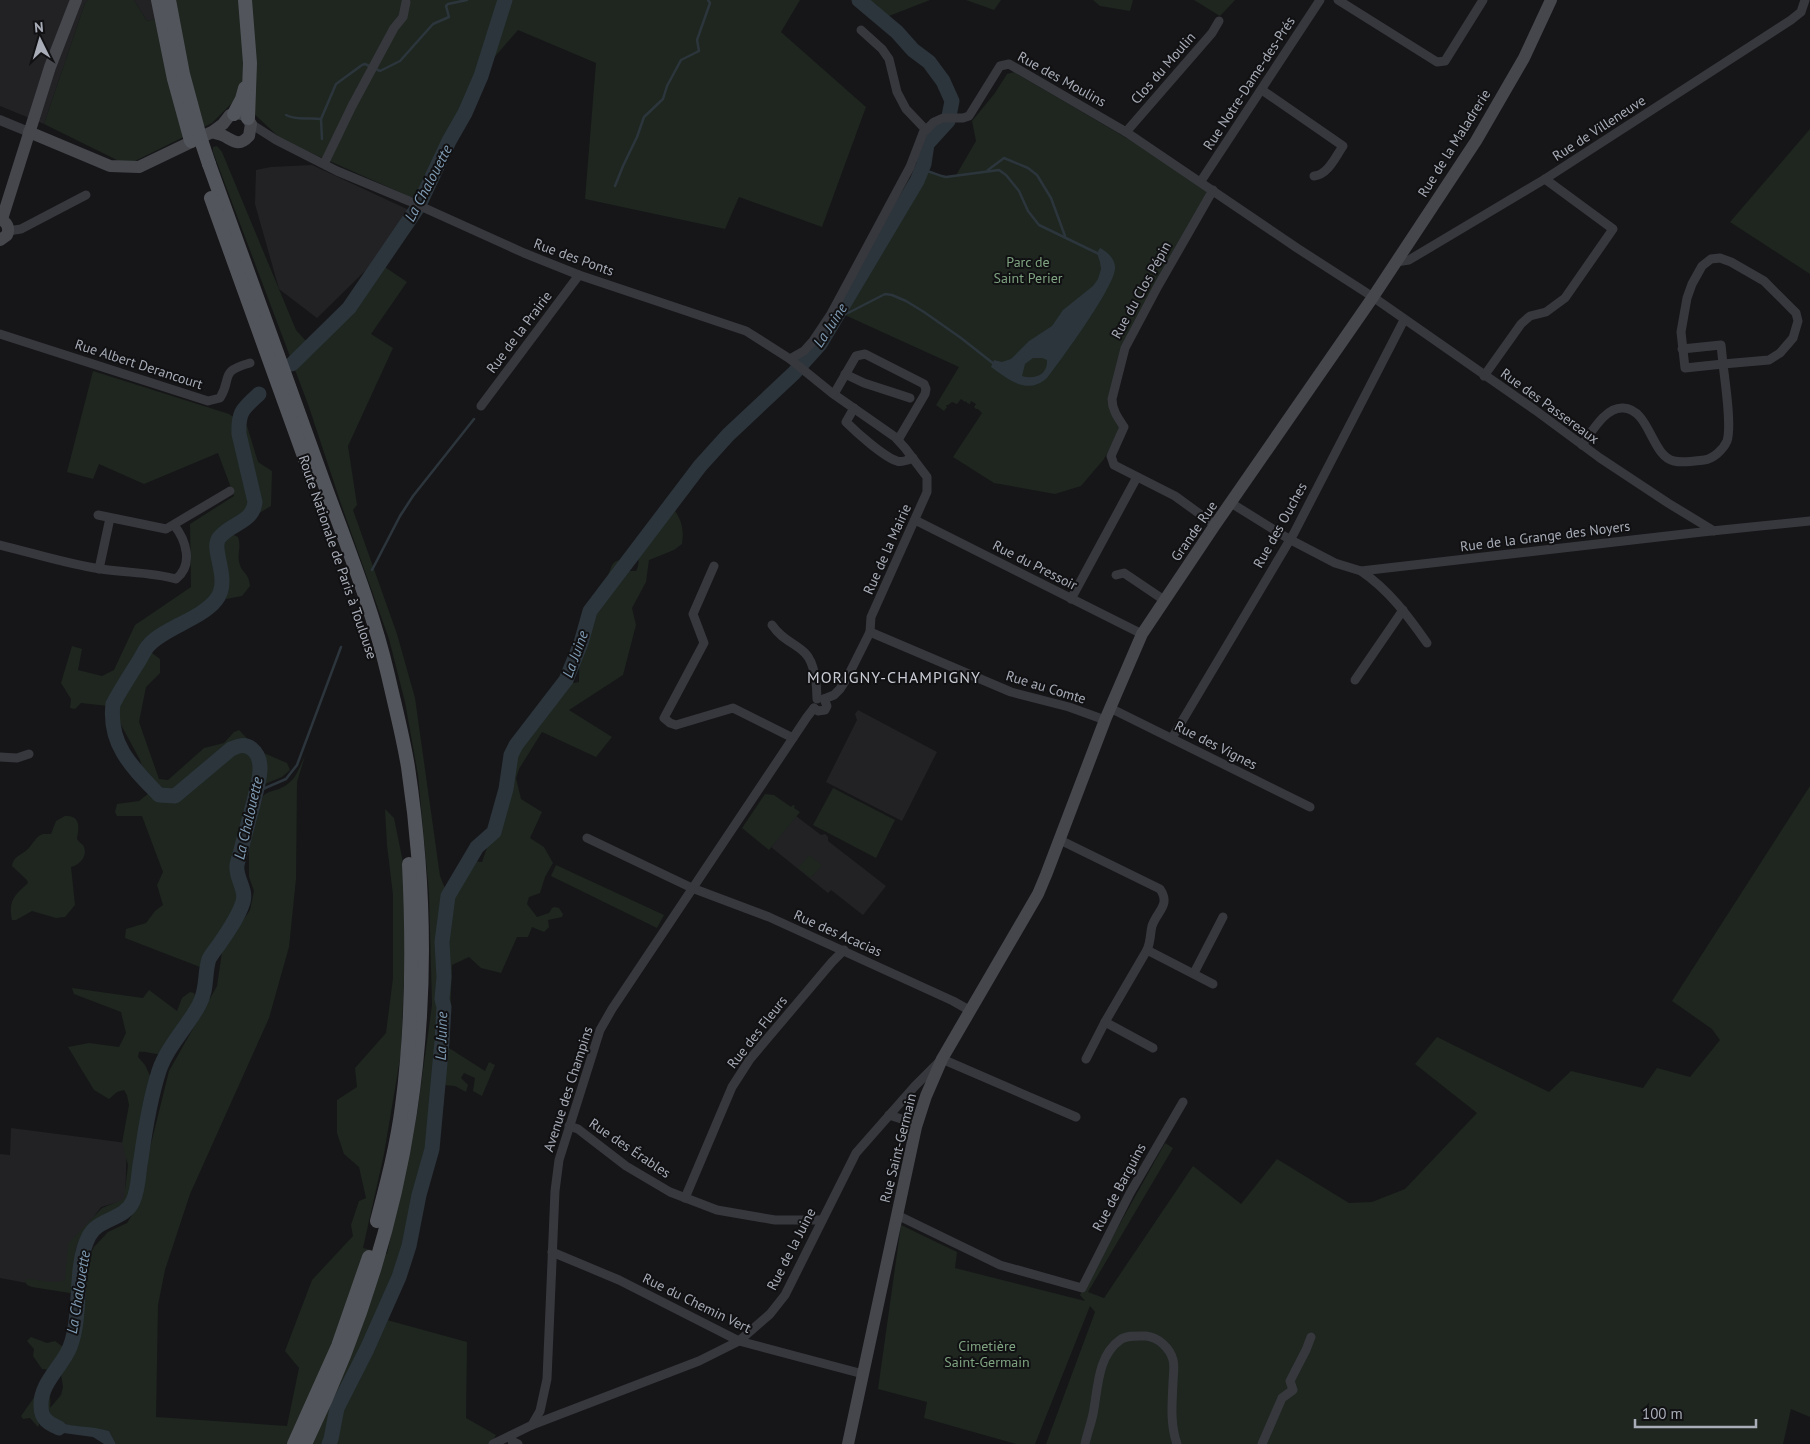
<svg xmlns="http://www.w3.org/2000/svg" width="1810" height="1444" font-family="'PT Sans',sans-serif">
  <style>
    .built { fill: #222225 }
    .green { fill: #1e261f }
    .water { fill: #2c353c; fill-rule: evenodd }
    .lines { fill: none; stroke-linecap: round; stroke-linejoin: round }
    .stream { stroke: #2c353c; stroke-width: 2.5 }
    .river { stroke: #2c353c; stroke-width: 15 }
    .minor { stroke: #37383d; stroke-width: 9 }
    .tertiary { stroke: #37383d; stroke-width: 10 }
    .secondary { stroke: #45474d; stroke-width: 12 }
    .primary { stroke: #53555c; stroke-width: 14 }
    .primary-bridge { stroke: #53555c; stroke-width: 14 }
    .labels { text-anchor: middle; dominant-baseline: central; stroke-width: 4; stroke-linejoin: round; paint-order: stroke }
    .street-label { font-size: 14px; fill: #a8adb8; stroke: #111113 }
    .park-label { font-size: 14px; fill: #7fa381; stroke: #111113 }
    .water-label { font-size: 15px; font-style: italic; fill: #7f9bb3; stroke: #111113 }
    .quarter-label { font-size: 16px; letter-spacing: 1px; fill: #c9ccd4; stroke: #111113 }
  </style>
  <rect width="100%" height="100%" fill="#161618"/>
  <!-- built -->
  <g class="built">
    <path d="M 0,0 L 88,0 L 85,3 L 44,124 L 0,106 Z"/>
    <path d="M 134,0 L 175,0 L 176,13 L 147,21 Z"/>
    <path d="M 312,165 L 409,210 L 366,270 L 317,318 L 279,289 L 255,204 L 256,170 L 271,167 Z"/>
    <path d="M 858,710 L 937,752 L 902,821 L 826,782 L 857,720 L 855,714 Z"/>
    <path d="M 796,816 L 821,835 L 825,834 L 828,837 L 828,841 L 886,886 L 863,915 L 831,890 L 828,893 L 771,847 Z"/>
    <path d="M 11,1128 L 127,1143 L 125,1200 L 101,1207 L 78,1238 L 74,1292 L 0,1278 L 0,1154 L 10,1155 Z"/>
  </g>
  <!-- green -->
  <g class="green">
    <path d="M 88,0 L 134,0 L 147,21 L 176,13 L 175,0 L 800,0 L 781,32 L 866,107 L 822,227 L 739,197 L 725,229 L 585,199 L 596,63 L 518,30 L 485,68 L 415,199 L 282,140 L 237,98 L 212,123 L 127,165 L 44,124 L 85,3 Z"/>
    <path d="M 862,0 L 930,0 L 889,16 Z"/>
    <path d="M 966,0 L 1001,0 L 994,10 Z"/>
    <path d="M 1093,0 L 1133,0 L 1130,11 L 1100,6 Z"/>
    <path d="M 1194,0 L 1235,0 L 1220,16 Z"/>
    <path d="M 1014,72 L 1147,150 L 1207,191 L 1204,200 L 1122,347 L 1110,393 L 1120,430 L 1104,459 L 1081,486 L 1055,494 L 994,483 L 953,457 L 982,413 L 978,409 L 976,409 L 974,407 L 976,404 L 971,401 L 970,404 L 967,403 L 966,401 L 965,402 L 961,399 L 957,404 L 952,402 L 948,405 L 946,405 L 947,407 L 944,411 L 936,405 L 959,367 L 836,311 L 909,179 L 922,170 C 936,171 939,177 955,177 L 976,141 L 972,121 L 995,93 L 1007,74 Z"/>
    <path d="M 1810,129 L 1810,274 L 1730,222 Z"/>
    <path d="M 217,146 L 222,152 L 296,330 L 305,340 L 327,339 L 376,261 L 407,282 L 371,334 L 393,348 L 348,446 L 357,505 L 353,510 L 397,634 L 415,698 L 440,876 L 446,891 L 459,881 L 473,861 L 482,862 L 490,839 L 501,825 L 508,794 L 513,758 L 522,741 L 528,736 L 535,724 L 537,714 L 560,679 L 565,676 L 574,683 L 579,682 C 580,652 578,626 592,598 C 595,591 602,586 606,580 C 611,572 610,560 621,560 L 630,571 L 636,571 C 640,564 638,558 638,551 C 639,546 639,539 642,535 C 647,525 664,514 675,511 C 682,521 684,531 682,544 L 674,550 L 649,560 L 646,582 L 632,608 L 636,625 L 623,675 L 569,710 L 612,737 L 596,757 L 542,732 L 519,769 L 516,778 L 521,799 L 542,812 L 530,838 L 544,847 L 553,863 L 545,877 L 540,893 L 529,897 L 527,904 L 537,917 L 549,913 L 552,908 L 555,907 L 559,908 L 563,914 L 562,917 L 548,920 L 549,927 L 544,932 L 532,927 L 528,937 L 517,937 L 501,973 L 481,968 L 469,957 L 452,965 L 449,1048 L 485,1071 L 489,1062 L 495,1065 L 482,1096 L 473,1091 L 475,1078 L 464,1073 L 461,1078 L 468,1085 L 466,1092 L 455,1086 L 444,1085 L 435,1155 L 409,1260 L 387,1320 L 467,1342 L 466,1418 L 496,1435 L 491,1444 L 116,1444 L 109,1431 L 74,1426 L 58,1423 L 50,1419 L 49,1409 L 45,1411 L 38,1427 L 30,1418 L 23,1419 L 21,1416 L 42,1386 L 46,1384 C 50,1393 51,1398 50,1408 L 61,1395 L 63,1387 L 61,1374 L 76,1347 L 86,1297 L 85,1264 L 94,1247 L 108,1232 L 127,1223 L 141,1201 L 145,1168 L 169,1071 L 217,986 L 222,952 L 250,910 L 254,891 L 249,877 L 249,847 L 263,796 C 268,791 275,791 281,788 C 296,781 298,770 305,756 L 297,782 L 296,879 L 289,947 L 269,1018 L 190,1194 L 165,1270 L 158,1305 L 156,1417 L 287,1426 L 299,1368 L 285,1351 L 312,1280 L 353,1236 L 351,1225 L 359,1201 L 366,1198 L 359,1167 L 344,1154 L 337,1133 L 337,1100 L 357,1087 L 355,1068 L 386,1033 L 393,978 L 393,895 L 387,845 L 385,809 L 394,818 L 405,872 L 406,928 L 401,1053 L 384,1154 L 363,1248 L 387,1254 L 417,1114 L 432,1005 L 429,893 L 418,775 L 405,702 L 389,639 L 341,504 L 309,407 L 213,152 L 213,147 Z"/>
    <path d="M 93,371 L 229,414 L 247,426 L 258,462 L 272,471 L 271,506 L 228,532 L 238,537 C 242,549 236,554 240,565 C 243,574 249,573 250,586 L 242,596 L 221,600 L 211,610 L 156,642 L 148,650 L 160,659 L 160,673 L 146,687 L 139,722 L 159,779 L 168,780 L 204,748 L 224,743 L 234,732 L 239,730 L 259,751 L 287,763 L 290,770 L 282,777 L 253,789 C 246,812 235,840 234,864 C 234,878 240,891 238,906 L 200,967 L 125,938 L 126,929 L 146,923 L 155,911 L 163,905 L 157,885 L 163,872 L 142,816 L 117,816 L 115,812 L 117,804 L 139,801 L 149,793 L 140,760 L 120,723 L 117,707 L 81,703 L 75,709 L 70,708 L 71,699 L 61,683 L 72,646 L 82,649 L 78,670 L 102,676 L 114,670 L 135,625 L 191,587 L 190,524 L 234,496 L 218,453 L 144,484 L 99,464 L 93,479 L 67,472 Z"/>
    <path d="M 1810,786 L 1810,1417 L 1791,1409 L 1783,1444 L 1046,1444 L 1095,1312 L 1090,1306 L 1035,1444 L 1016,1444 L 924,1418 L 927,1402 L 878,1389 L 901,1225 L 957,1252 L 955,1268 L 1085,1301 L 1080,1295 L 1165,1143 L 1173,1148 L 1088,1292 L 1104,1298 L 1193,1166 L 1241,1204 L 1277,1159 L 1349,1203 L 1372,1202 L 1405,1189 L 1477,1113 L 1415,1064 L 1437,1037 L 1549,1092 L 1571,1071 L 1643,1088 L 1657,1068 L 1690,1077 L 1720,1040 L 1712,1029 L 1672,1001 Z"/>
    <path d="M 833,788 L 895,820 L 876,858 L 813,825 Z"/>
    <path d="M 765,794 L 774,795 L 791,807 L 793,805 L 795,806 L 794,808 L 800,812 L 769,850 L 742,828 Z"/>
    <path d="M 65,816 C 81,815 79,828 77,839 C 79,842 81,843 83,845 C 89,855 80,865 71,867 L 75,905 L 65,917 L 56,918 L 32,911 L 16,920 L 12,920 C 8,900 15,895 28,883 L 27,880 L 12,866 C 13,856 22,855 28,849 C 33,844 36,836 43,834 C 44,834 49,834 51,834 L 56,821 Z"/>
    <path d="M 809,855 L 822,865 L 811,878 L 798,868 Z"/>
    <path d="M 556,865 L 664,915 L 657,928 L 551,876 Z"/>
    <path d="M 72,988 L 143,998 L 149,990 L 177,1011 L 182,998 L 190,992 L 194,993 L 198,1003 L 188,1017 L 180,1022 L 162,1054 C 154,1055 147,1051 139,1052 L 138,1057 L 145,1065 L 152,1080 L 140,1142 L 130,1203 C 120,1215 105,1219 92,1228 C 86,1232 82,1241 76,1246 L 72,1291 L 70,1293 L 32,1287 L 27,1285 L 25,1281 L 27,1279 C 40,1279 53,1285 65,1280 L 68,1244 L 102,1208 L 124,1199 L 128,1165 L 122,1143 L 129,1105 L 127,1095 L 124,1090 L 117,1092 L 109,1099 L 94,1090 L 68,1047 L 89,1043 L 119,1047 L 126,1033 L 121,1012 L 74,994 Z"/>
    <path d="M 31,1337 L 47,1343 L 55,1341 L 63,1347 L 63,1356 L 50,1370 L 42,1369 L 33,1356 L 34,1349 L 27,1341 Z"/>
  </g>
  <!-- water -->
  <g class="water">
    <path d="M 1100,248 C 1108,252 1116,260 1115,269 C 1113,289 1061,360 1047,378 C 1027,396 1008,379 991,367 L 994,360 L 1002,362 L 1011,359 L 1029,341 L 1052,326 L 1063,310 L 1093,286 L 1098,279 L 1101,269 L 1100,262 L 1097,253 ZM 1033,358 L 1042,358 L 1047,360 C 1048,375 1034,380 1022,376 L 1025,364 Z"/>
    <path d="M 49,1409 L 48,1413 L 50,1419 C 68,1428 89,1425 109,1431 L 116,1444 L 104,1444 L 93,1437 L 56,1432 L 40,1424 C 41,1418 43,1412 49,1409 Z"/>
  </g>
  <g class="lines">
    <!-- stream -->
    <g class="stream">
      <path d="M 286,115 C 297,121 309,117 321,119"/>
      <path d="M 322,139 L 321,119 L 336,84 L 362,65 L 365,64 L 380,71 L 400,61 L 433,24 L 449,17 L 446,6 L 448,4 L 467,0"/>
      <path d="M 922,170 C 931,171 938,176 946,177 L 999,170 L 1006,175 L 1019,191 L 1028,211 L 1039,225 L 1099,254"/>
      <path d="M 988,170 L 1004,158 L 1028,168 L 1037,175 L 1051,198 L 1065,236"/>
      <path d="M 615,186 L 623,166 L 637,137 L 644,117 L 663,99 L 667,86 L 681,60 L 699,51 L 697,40 L 710,3 L 708,0"/>
      <path d="M 838,316 L 850,312 L 885,294 L 892,295 L 906,301 L 924,312 L 961,338 L 994,364"/>
      <path d="M 372,570 L 400,516 L 413,496 L 474,419"/>
      <path d="M 256,792 L 286,779 L 297,765 L 341,647"/>
    </g>
    <!-- river -->
    <g class="river">
      <path d="M 292,364 L 349,308 L 418,207 L 449,141 L 465,113 L 481,76 L 505,0"/>
      <path d="M 59,1428 C 48,1423 41,1419 41,1406 C 40,1383 62,1367 70,1347 C 83,1313 73,1267 89,1236 C 98,1218 125,1220 133,1201 C 139,1188 138,1173 141,1159 C 145,1130 150,1099 159,1071 C 167,1047 187,1027 199,1005 C 208,988 204,974 209,959 C 211,955 215,950 218,946 C 227,933 238,918 243,902 C 247,889 235,878 237,865 C 238,859 241,852 242,846 C 246,831 250,816 254,801 C 257,786 267,761 252,749 C 245,743 238,746 231,749 L 175,796 L 159,795 C 133,768 108,745 113,704 C 121,689 130,675 139,661 C 142,656 145,649 149,645 C 164,628 201,619 216,600 C 232,580 210,550 219,538 C 230,523 253,523 255,502 L 239,434 C 238,411 243,409 259,394"/>
      <path d="M 329,1444 L 331,1439 L 337,1408 L 367,1349 L 399,1277 L 409,1246 L 419,1195 L 432,1149 L 442,1041 L 444,1007 L 442,999 L 444,977 L 442,942 L 448,896 L 477,847 L 494,832 L 506,789 L 511,755 L 516,745 L 566,680 L 581,643 L 590,611 L 700,466 L 728,435 L 794,373 L 820,344 L 917,181 L 924,164 L 927,144 L 948,121 L 952,101 L 943,81 L 929,62 L 913,50 L 897,32 L 859,0"/>
    </g>
    <!-- minor -->
    <g class="minor">
      <path d="M 1338,0 L 1437,62 L 1445,61 L 1483,0"/>
      <path d="M 861,30 L 882,49 L 889,59 L 897,92 L 906,109 L 926,130"/>
      <path d="M 1262,90 L 1343,146 C 1336,156 1328,175 1314,176"/>
      <path d="M 251,124 L 276,140 L 337,171 L 409,201 L 524,253 L 579,275 L 746,331 L 790,359 L 832,393 L 895,437 L 905,448 L 927,477 L 927,492 L 871,617 L 870,632 L 847,678 L 840,689 L 834,695 L 824,699"/>
      <path d="M 1126,132 L 1212,33 L 1219,21"/>
      <path d="M 324,164 L 352,106 L 394,28 L 403,17 L 406,2"/>
      <path d="M 1201,181 L 1320,0"/>
      <path d="M 1213,190 L 1158,286 L 1125,348 L 1112,399 C 1112,410 1118,418 1124,427 L 1111,456 L 1114,465 L 1175,496 L 1215,525"/>
      <path d="M 8,231 L 21,229 L 86,195"/>
      <path d="M 1396,262 L 1409,260 L 1545,179 L 1791,20 L 1801,12 L 1805,0"/>
      <path d="M 0,334 L 208,401 L 220,398 C 233,377 218,372 250,363"/>
      <path d="M 790,359 L 804,351 L 813,341 L 831,314 L 910,167 L 923,133 L 934,122 L 943,118 L 963,118 L 969,116 L 1000,66 L 1009,64 L 1126,132 L 1297,248 L 1373,297 L 1535,410 L 1600,458 L 1668,503 L 1714,531"/>
      <path d="M 845,374 L 864,383 L 910,398"/>
      <path d="M 1484,376 L 1521,324 L 1530,316 L 1546,312 L 1565,298 L 1613,229 L 1545,179"/>
      <path d="M 834,394 L 856,356 L 865,354 L 924,384 L 926,389 L 925,394 L 898,440"/>
      <path d="M 481,406 L 579,275"/>
      <path d="M 854,408 L 846,422 C 857,433 884,457 897,461 C 902,463 908,460 913,458"/>
      <path d="M 1582,445 C 1592,432 1605,407 1623,408 C 1650,409 1651,456 1674,461 C 1683,463 1695,461 1704,460 C 1713,459 1723,450 1727,441 C 1732,426 1725,382 1723,364 L 1769,360 L 1780,353 L 1793,338 L 1798,321 L 1796,313 L 1764,281 L 1731,262 L 1720,258 L 1711,259 L 1702,266 L 1692,284 L 1687,298 L 1681,332 L 1685,368 L 1723,364 L 1721,345 L 1682,349"/>
      <path d="M 1231,503 L 1289,539 L 1335,563 L 1361,571 L 1702,532 L 1810,521"/>
      <path d="M 98,515 L 166,529 L 230,491"/>
      <path d="M 915,520 L 1142,634"/>
      <path d="M 0,545 C 33,553 67,564 101,569 C 126,573 151,572 176,579 C 194,565 186,540 174,525"/>
      <path d="M 714,566 L 693,614 L 704,643 L 664,718 L 670,723 L 676,725 L 733,708 L 793,738"/>
      <path d="M 99,569 L 110,518"/>
      <path d="M 1361,571 C 1389,590 1408,616 1427,643"/>
      <path d="M 1116,575 L 1124,573 L 1164,600"/>
      <path d="M 1071,599 L 1137,477"/>
      <path d="M 772,625 C 783,641 794,642 805,653 C 815,663 817,686 817,699"/>
      <path d="M 870,632 L 1011,692 L 1069,707 L 1105,720"/>
      <path d="M 1355,680 L 1403,610"/>
      <path d="M 814,708 L 818,711 L 825,710 L 827,706 L 824,699"/>
      <path d="M 1110,708 L 1310,807"/>
      <path d="M 1172,738 L 1294,533 L 1404,320"/>
      <path d="M 0,757 L 17,758 L 29,754"/>
      <path d="M 587,838 L 692,888 L 769,917 L 953,1001 L 969,1010"/>
      <path d="M 1060,840 L 1160,889 C 1171,905 1157,911 1152,926 C 1150,934 1151,941 1147,950 L 1105,1022 L 1086,1059"/>
      <path d="M 1147,950 L 1213,984"/>
      <path d="M 1194,973 L 1223,917"/>
      <path d="M 1105,1022 L 1153,1048"/>
      <path d="M 889,1115 L 917,1124"/>
      <path d="M 569,1126 L 578,1129 L 626,1166 L 670,1192 L 717,1210 L 775,1220 L 822,1220"/>
      <path d="M 685,1198 L 732,1087 L 750,1059 L 832,962 L 844,950"/>
      <path d="M 897,1215 L 1000,1265 L 1082,1288 L 1130,1193 L 1183,1102"/>
      <path d="M 552,1252 L 619,1280 L 739,1341 L 863,1374"/>
      <path d="M 532,1425 L 699,1361 L 739,1341 L 770,1314 L 785,1295 L 856,1153 L 915,1086 L 942,1059 L 1076,1117"/>
      <path d="M 510,1436 L 512,1441 L 518,1444"/>
      <path d="M 493,1444 L 532,1425 L 540,1411 L 547,1379 L 555,1191 L 559,1160 L 600,1030 L 612,1009 L 807,717 L 814,708"/>
      <path d="M 1085,1444 C 1087,1434 1091,1424 1093,1414 C 1098,1390 1097,1356 1120,1340 C 1126,1335 1138,1336 1146,1336 C 1158,1337 1170,1348 1173,1360 C 1175,1367 1173,1376 1173,1383 C 1172,1404 1170,1424 1177,1444"/>
      <path d="M 1262,1444 L 1282,1398 L 1293,1390 L 1290,1381 L 1306,1350 L 1311,1337"/>
    </g>
    <!-- tertiary -->
    <path class="tertiary" d="M 0,120 L 29,132"/>
    <!-- secondary -->
    <g class="secondary">
      <path d="M 29,132 L 110,166 L 139,167 L 212,132 L 223,124 L 230,115 L 237,113 L 245,115 L 251,124 L 249,136 C 239,147 234,141 224,136 C 221,134 216,134 212,132"/>
      <path d="M 0,219 C 7,222 10,228 7,235 L 0,240"/>
      <path d="M 2,219 L 50,67 L 76,0"/>
      <path d="M 848,1444 L 916,1127 L 926,1096 L 942,1059 L 1038,894 L 1046,875 L 1105,720 L 1142,634 L 1215,525 L 1373,297 L 1476,141 L 1524,58 L 1551,0"/>
    </g>
    <!-- primary -->
    <g class="primary">
      <path d="M 158,0 L 174,79 L 191,141"/>
      <path d="M 169,0 L 183,74 L 200,137"/>
      <path d="M 245,0 L 250,63 L 248,118"/>
      <path d="M 234,114 L 242,99 L 245,88"/>
      <path d="M 209,164 C 246,267 283,370 320,472 C 344,539 372,606 388,675 C 395,706 403,736 408,767 C 444,1007 411,1226 305,1444"/>
      <path d="M 211,198 L 311,476"/>
      <path d="M 377,1221 C 387,1183 397,1145 402,1106 C 413,1025 413,945 409,864"/>
      <path d="M 294,1444 L 338,1346 L 369,1257"/>
    </g>
    <!-- primary-bridge -->
    <path class="primary-bridge" d="M 200,137 L 209,164"/>
  </g>
  <g class="labels">
    <!-- street labels -->
    <g class="street-label">
      <text transform="translate(1163 68) rotate(-49)">Clos du Moulin</text>
      <text transform="translate(1062 79) rotate(29)">Rue des Moulins</text>
      <text transform="translate(1249 83) rotate(-57)">Rue Notre-Dame-des-Prés</text>
      <text transform="translate(1599 128) rotate(-33)">Rue de Villeneuve</text>
      <text transform="translate(1454 143) rotate(-58)">Rue de la Maladrerie</text>
      <text transform="translate(574 257) rotate(20)">Rue des Ponts</text>
      <text transform="translate(1141 290) rotate(-61)">Rue du Clos Pépin</text>
      <text transform="translate(519 332) rotate(-53)">Rue de la Prairie</text>
      <text transform="translate(139 364) rotate(18)">Rue Albert Derancourt</text>
      <text transform="translate(1550 406) rotate(36)">Rue des Passereaux</text>
      <text transform="translate(1280 525) rotate(-61)">Rue des Ouches</text>
      <text transform="translate(1194 531) rotate(-55)">Grande Rue</text>
      <text transform="translate(1545 536) rotate(-7)">Rue de la Grange des Noyers</text>
      <text transform="translate(887 549) rotate(-66)">Rue de la Mairie</text>
      <text transform="translate(338 557) rotate(71)">Route Nationale de Paris à Toulouse</text>
      <text transform="translate(1035 565) rotate(27)">Rue du Pressoir</text>
      <text transform="translate(1046 687) rotate(17)">Rue au Comte</text>
      <text transform="translate(1216 745) rotate(27)">Rue des Vignes</text>
      <text transform="translate(838 933) rotate(24)">Rue des Acacias</text>
      <text transform="translate(757 1032) rotate(-52)">Rue des Fleurs</text>
      <text transform="translate(568 1089) rotate(-72)">Avenue des Champins</text>
      <text transform="translate(630 1148) rotate(34)">Rue des Érables</text>
      <text transform="translate(898 1148) rotate(-76)">Rue Saint-Germain</text>
      <text transform="translate(1119 1187) rotate(-62)">Rue de Barguins</text>
      <text transform="translate(791 1249) rotate(-63)">Rue de la Juine</text>
      <text transform="translate(697 1303) rotate(26)">Rue du Chemin Vert</text>
    </g>
    <!-- park labels -->
    <g class="park-label">
      <text x="1028" y="262">Parc de<tspan x="1028" dy="16">Saint Perier</tspan></text>
      <text x="987" y="1346">Cimetière<tspan x="987" dy="16">Saint-Germain</tspan></text>
    </g>
    <!-- water labels -->
    <g class="water-label">
      <text transform="translate(428 183) rotate(-62)">La Chalouette</text>
      <text transform="translate(830 325) rotate(-57)">La Juine</text>
      <text transform="translate(575 654) rotate(-70)">La Juine</text>
      <text transform="translate(248 818) rotate(-77)">La Chalouette</text>
      <text transform="translate(441 1036) rotate(-88)">La Juine</text>
      <text transform="translate(78 1292) rotate(-81)">La Chalouette</text>
    </g>
    <!-- quarter labels -->
    <g class="quarter-label">
      <text x="894" y="677">MORIGNY-CHAMPIGNY</text>
    </g>
  </g>
  <!-- north arrow -->
  <g transform="translate(40 40) rotate(355)" stroke="#111113" stroke-width="4" paint-order="stroke">
  <path d="M0-4L9 19L0 12L-9 19Z" fill="#a8adb8"/>
  <text y="-8" font-size="14" font-weight="bold" text-anchor="middle" fill="#a8adb8">N</text>
  </g>
  <!-- scale -->
  <path d="M1635 1419v8h121v-8" fill="none" stroke="#a8adb8" stroke-width="2.5"/>
  <text x="1642" y="1419" font-size="15" fill="#a8adb8" stroke="#111113" stroke-width="4" paint-order="stroke">100 m</text>
</svg>
